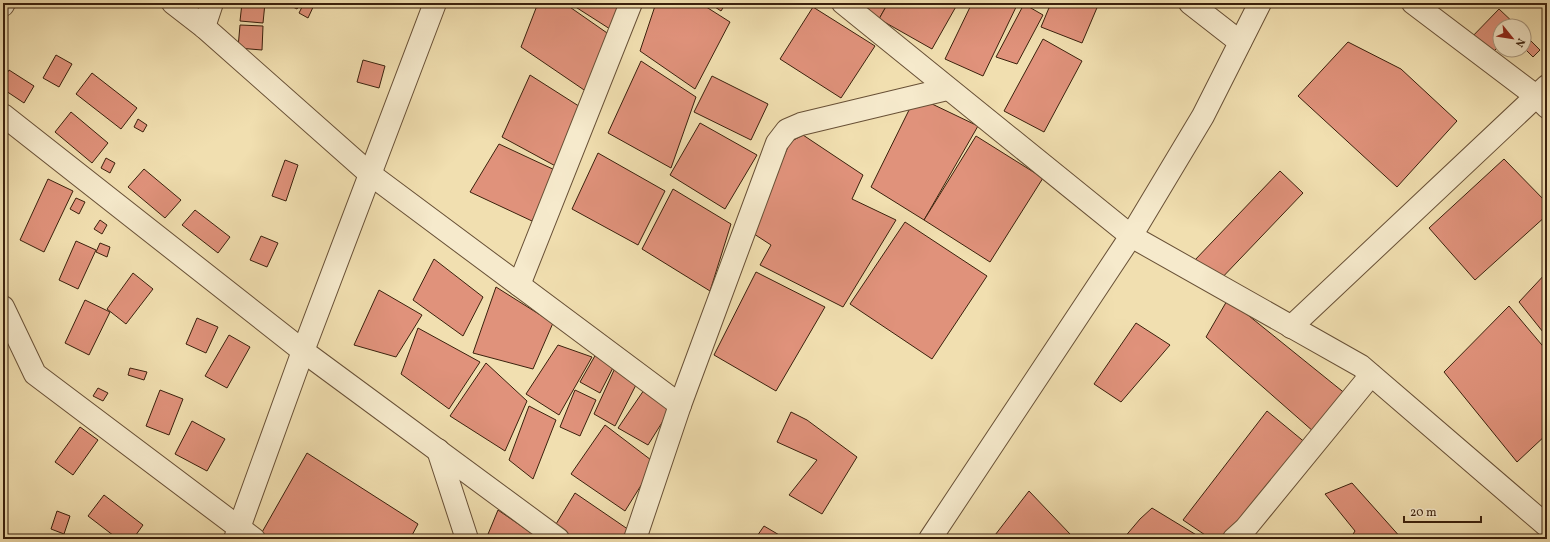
<svg xmlns="http://www.w3.org/2000/svg" width="1550" height="542" font-family="Vollkorn,serif">
  <style>
    .building { fill: #e0927b; stroke: #3b210d }
    .lines { fill: none; stroke-linecap: round; stroke-linejoin: round }
    .street-casing { stroke: #685036; stroke-width: 24 }
    .street { stroke: #f6eacc; stroke-width: 22 }
  </style>
  <rect width="100%" height="100%" fill="#f1dfb0"/>
  <filter id="stains"><feTurbulence type="fractalNoise" baseFrequency=".005" numOctaves="4"/><feColorMatrix values="0 0 0 0 .2 0 0 0 0 .09 0 0 0 0 .02 0 0 0 .5 -.17"/></filter>
  <radialGradient id="worn" r=".72"><stop offset=".6" stop-color="#630" stop-opacity="0"/><stop offset="1" stop-color="#630" stop-opacity=".3"/></radialGradient>
  <!-- building -->
  <g class="building">
    <path d="M 242,3 L 265,3 L 263,23 L 240,21 Z"/>
    <path d="M 285,3 L 301,3 L 297,9 Z"/>
    <path d="M 304,3 L 315,3 L 308,18 L 299,13 Z"/>
    <path d="M 538,3 L 564,3 L 610,35 L 590,94 L 521,47 Z"/>
    <path d="M 576,3 L 620,3 L 610,29 L 574,6 Z"/>
    <path d="M 656,3 L 700,3 L 730,22 L 695,89 L 640,51 Z"/>
    <path d="M 709,3 L 726,3 L 721,11 Z"/>
    <path d="M 862,3 L 888,3 L 879,19 Z"/>
    <path d="M 888,3 L 958,3 L 932,49 L 879,19 Z"/>
    <path d="M 972,3 L 1018,3 L 983,76 L 945,59 Z"/>
    <path d="M 1051,3 L 1099,3 L 1082,43 L 1041,27 Z"/>
    <path d="M 1024,4 L 1043,15 L 1017,64 L 996,57 Z"/>
    <path d="M 813,7 L 875,46 L 841,98 L 780,59 Z"/>
    <path d="M 1499,9 L 1517,26 L 1500,26 L 1500,45 L 1488,57 L 1468,41 Z"/>
    <path d="M 240,25 L 263,26 L 262,50 L 238,48 Z"/>
    <path d="M 1524,34 L 1540,50 L 1533,57 L 1524,48 Z"/>
    <path d="M 1043,39 L 1082,61 L 1044,132 L 1004,111 Z"/>
    <path d="M 1348,42 L 1401,69 L 1457,121 L 1397,187 L 1298,96 Z"/>
    <path d="M 56,55 L 72,64 L 59,87 L 43,78 Z"/>
    <path d="M 363,60 L 385,66 L 379,88 L 357,82 Z"/>
    <path d="M 641,61 L 696,97 L 671,168 L 608,133 Z"/>
    <path d="M 9,70 L 34,86 L 24,103 L 3,89 L 3,80 Z"/>
    <path d="M 92,73 L 137,108 L 121,129 L 76,94 Z"/>
    <path d="M 530,75 L 585,110 L 561,169 L 502,137 Z"/>
    <path d="M 712,76 L 768,104 L 751,140 L 694,112 Z"/>
    <path d="M 930,103 L 978,126 L 924,220 L 871,187 L 911,106 Z"/>
    <path d="M 71,112 L 108,143 L 92,163 L 55,132 Z"/>
    <path d="M 138,119 L 147,125 L 143,132 L 134,127 Z"/>
    <path d="M 700,123 L 757,155 L 725,209 L 670,175 Z"/>
    <path d="M 803,135 L 863,175 L 852,199 L 896,220 L 843,307 L 760,265 L 771,245 L 751,232 L 790,142 Z"/>
    <path d="M 976,136 L 1043,178 L 990,262 L 924,220 Z"/>
    <path d="M 499,144 L 557,171 L 532,221 L 470,192 Z"/>
    <path d="M 598,153 L 665,191 L 638,245 L 572,209 Z"/>
    <path d="M 106,158 L 115,163 L 110,173 L 101,168 Z"/>
    <path d="M 1504,159 L 1547,203 L 1547,215 L 1475,280 L 1429,228 Z"/>
    <path d="M 285,160 L 298,165 L 286,201 L 272,196 Z"/>
    <path d="M 144,169 L 181,200 L 165,218 L 128,187 Z"/>
    <path d="M 1280,171 L 1303,193 L 1217,283 L 1194,261 Z"/>
    <path d="M 48,179 L 73,191 L 44,252 L 20,240 Z"/>
    <path d="M 673,189 L 731,224 L 710,291 L 642,249 Z"/>
    <path d="M 76,198 L 85,202 L 79,214 L 70,209 Z"/>
    <path d="M 195,210 L 230,237 L 218,253 L 182,225 Z"/>
    <path d="M 100,220 L 107,225 L 102,234 L 94,229 Z"/>
    <path d="M 905,222 L 987,276 L 932,359 L 850,304 Z"/>
    <path d="M 261,236 L 278,243 L 267,267 L 250,260 Z"/>
    <path d="M 76,241 L 96,250 L 78,289 L 59,280 Z"/>
    <path d="M 100,243 L 110,247 L 107,257 L 96,252 Z"/>
    <path d="M 434,259 L 483,297 L 463,336 L 413,300 Z"/>
    <path d="M 756,272 L 825,307 L 776,391 L 714,355 Z"/>
    <path d="M 1547,272 L 1547,337 L 1519,302 Z"/>
    <path d="M 133,273 L 153,289 L 126,324 L 107,309 Z"/>
    <path d="M 496,287 L 553,323 L 533,369 L 473,353 Z"/>
    <path d="M 379,290 L 422,315 L 396,357 L 354,345 Z"/>
    <path d="M 1228,299 L 1347,395 L 1314,432 L 1206,337 Z"/>
    <path d="M 85,300 L 110,312 L 89,355 L 65,343 Z"/>
    <path d="M 1509,306 L 1547,351 L 1547,434 L 1517,462 L 1444,372 Z"/>
    <path d="M 197,318 L 218,327 L 206,353 L 186,344 Z"/>
    <path d="M 1136,323 L 1170,345 L 1121,402 L 1094,384 Z"/>
    <path d="M 418,328 L 480,362 L 449,409 L 401,374 Z"/>
    <path d="M 229,335 L 250,347 L 227,388 L 205,376 Z"/>
    <path d="M 558,345 L 592,357 L 559,415 L 526,394 Z"/>
    <path d="M 600,347 L 617,360 L 600,393 L 580,382 Z"/>
    <path d="M 486,363 L 527,401 L 505,451 L 450,416 Z"/>
    <path d="M 130,368 L 147,372 L 144,380 L 128,375 Z"/>
    <path d="M 615,368 L 638,381 L 615,426 L 594,414 Z"/>
    <path d="M 98,388 L 108,393 L 103,401 L 93,396 Z"/>
    <path d="M 160,390 L 183,399 L 169,435 L 146,426 Z"/>
    <path d="M 575,390 L 596,400 L 580,436 L 560,427 Z"/>
    <path d="M 644,390 L 673,405 L 648,445 L 618,428 Z"/>
    <path d="M 529,406 L 556,420 L 533,479 L 509,460 Z"/>
    <path d="M 1267,411 L 1307,444 L 1223,539 L 1211,539 L 1183,520 Z"/>
    <path d="M 791,412 L 807,420 L 857,457 L 822,514 L 789,495 L 817,460 L 777,442 Z"/>
    <path d="M 192,421 L 225,439 L 207,471 L 175,454 Z"/>
    <path d="M 605,425 L 655,463 L 625,511 L 571,474 Z"/>
    <path d="M 80,427 L 98,440 L 73,475 L 55,462 Z"/>
    <path d="M 307,453 L 418,524 L 410,539 L 268,539 L 261,534 Z"/>
    <path d="M 1352,483 L 1402,539 L 1350,539 L 1355,531 L 1325,494 Z"/>
    <path d="M 1029,491 L 1070,534 L 1066,539 L 992,539 Z"/>
    <path d="M 575,493 L 632,532 L 628,539 L 568,539 L 553,529 Z"/>
    <path d="M 104,495 L 143,525 L 133,539 L 118,539 L 88,516 Z"/>
    <path d="M 1152,508 L 1203,539 L 1123,539 L 1140,519 Z"/>
    <path d="M 498,510 L 540,539 L 486,539 Z"/>
    <path d="M 57,511 L 70,516 L 64,534 L 51,529 Z"/>
    <path d="M 764,526 L 786,539 L 755,539 Z"/>
  </g>
  <g class="lines">
    <defs>
      <g id="street">
        <path d="M 173,3 L 204,27 L 370,174 L 680,405"/>
        <path d="M 843,3 L 1131,236 L 1361,366 L 1547,526"/>
        <path d="M 1190,3 L 1240,42"/>
        <path d="M 1413,3 L 1536,96 L 1547,107"/>
        <path d="M 3,5 L 4,3"/>
        <path d="M 204,27 L 212,3"/>
        <path d="M 3,115 L 303,351 L 558,539"/>
        <path d="M 519,285 L 631,3"/>
        <path d="M 3,307 L 35,374 L 254,539"/>
        <path d="M 1291,327 L 1547,86"/>
        <path d="M 438,450 L 467,539"/>
        <path d="M 235,539 L 303,351 L 435,3"/>
        <path d="M 635,539 L 680,405 L 777,143 L 787,130 L 801,124 L 947,89"/>
        <path d="M 930,539 L 1131,236 L 1203,116 L 1260,3"/>
        <path d="M 1234,539 L 1245,529 L 1371,375"/>
      </g>
    </defs>
    <!-- street casing -->
    <use href="#street" class="street-casing"/>
    <!-- street -->
    <use href="#street" class="street"/>
  </g>
  <!-- margin -->
  <rect width="1550" height="542" fill="none" stroke="#f1dfb0" stroke-width="16"/>
  <rect x="4" y="4" width="1542" height="534" fill="none" stroke="#3b210d" stroke-width="2"/>
  <rect x="8" y="8" width="1534" height="526" fill="none" stroke="#3b210d"/>
  <!-- north arrow -->
  <g transform="translate(1512 38) rotate(120)"><circle r="19" fill="#f6eacc" stroke="#ab9a80"/>
  <path d="M0-3L7 15L0 10L-7 15Z" fill="#8f2418"/>
  <text y="-6" font-size="11" font-weight="bold" text-anchor="middle" fill="#3b210d">N</text>
  </g>
  <!-- scale -->
  <path d="M1404 516v6h77v-6" fill="none" stroke="#3b210d" stroke-width="2"/>
  <text x="1410" y="516" font-size="12" fill="#3b210d" stroke="#f6eacc" stroke-width="3" paint-order="stroke">20 m</text>
  <rect width="100%" height="100%" filter="url(#stains)"/>
  <rect width="100%" height="100%" fill="url(#worn)"/>
</svg>
